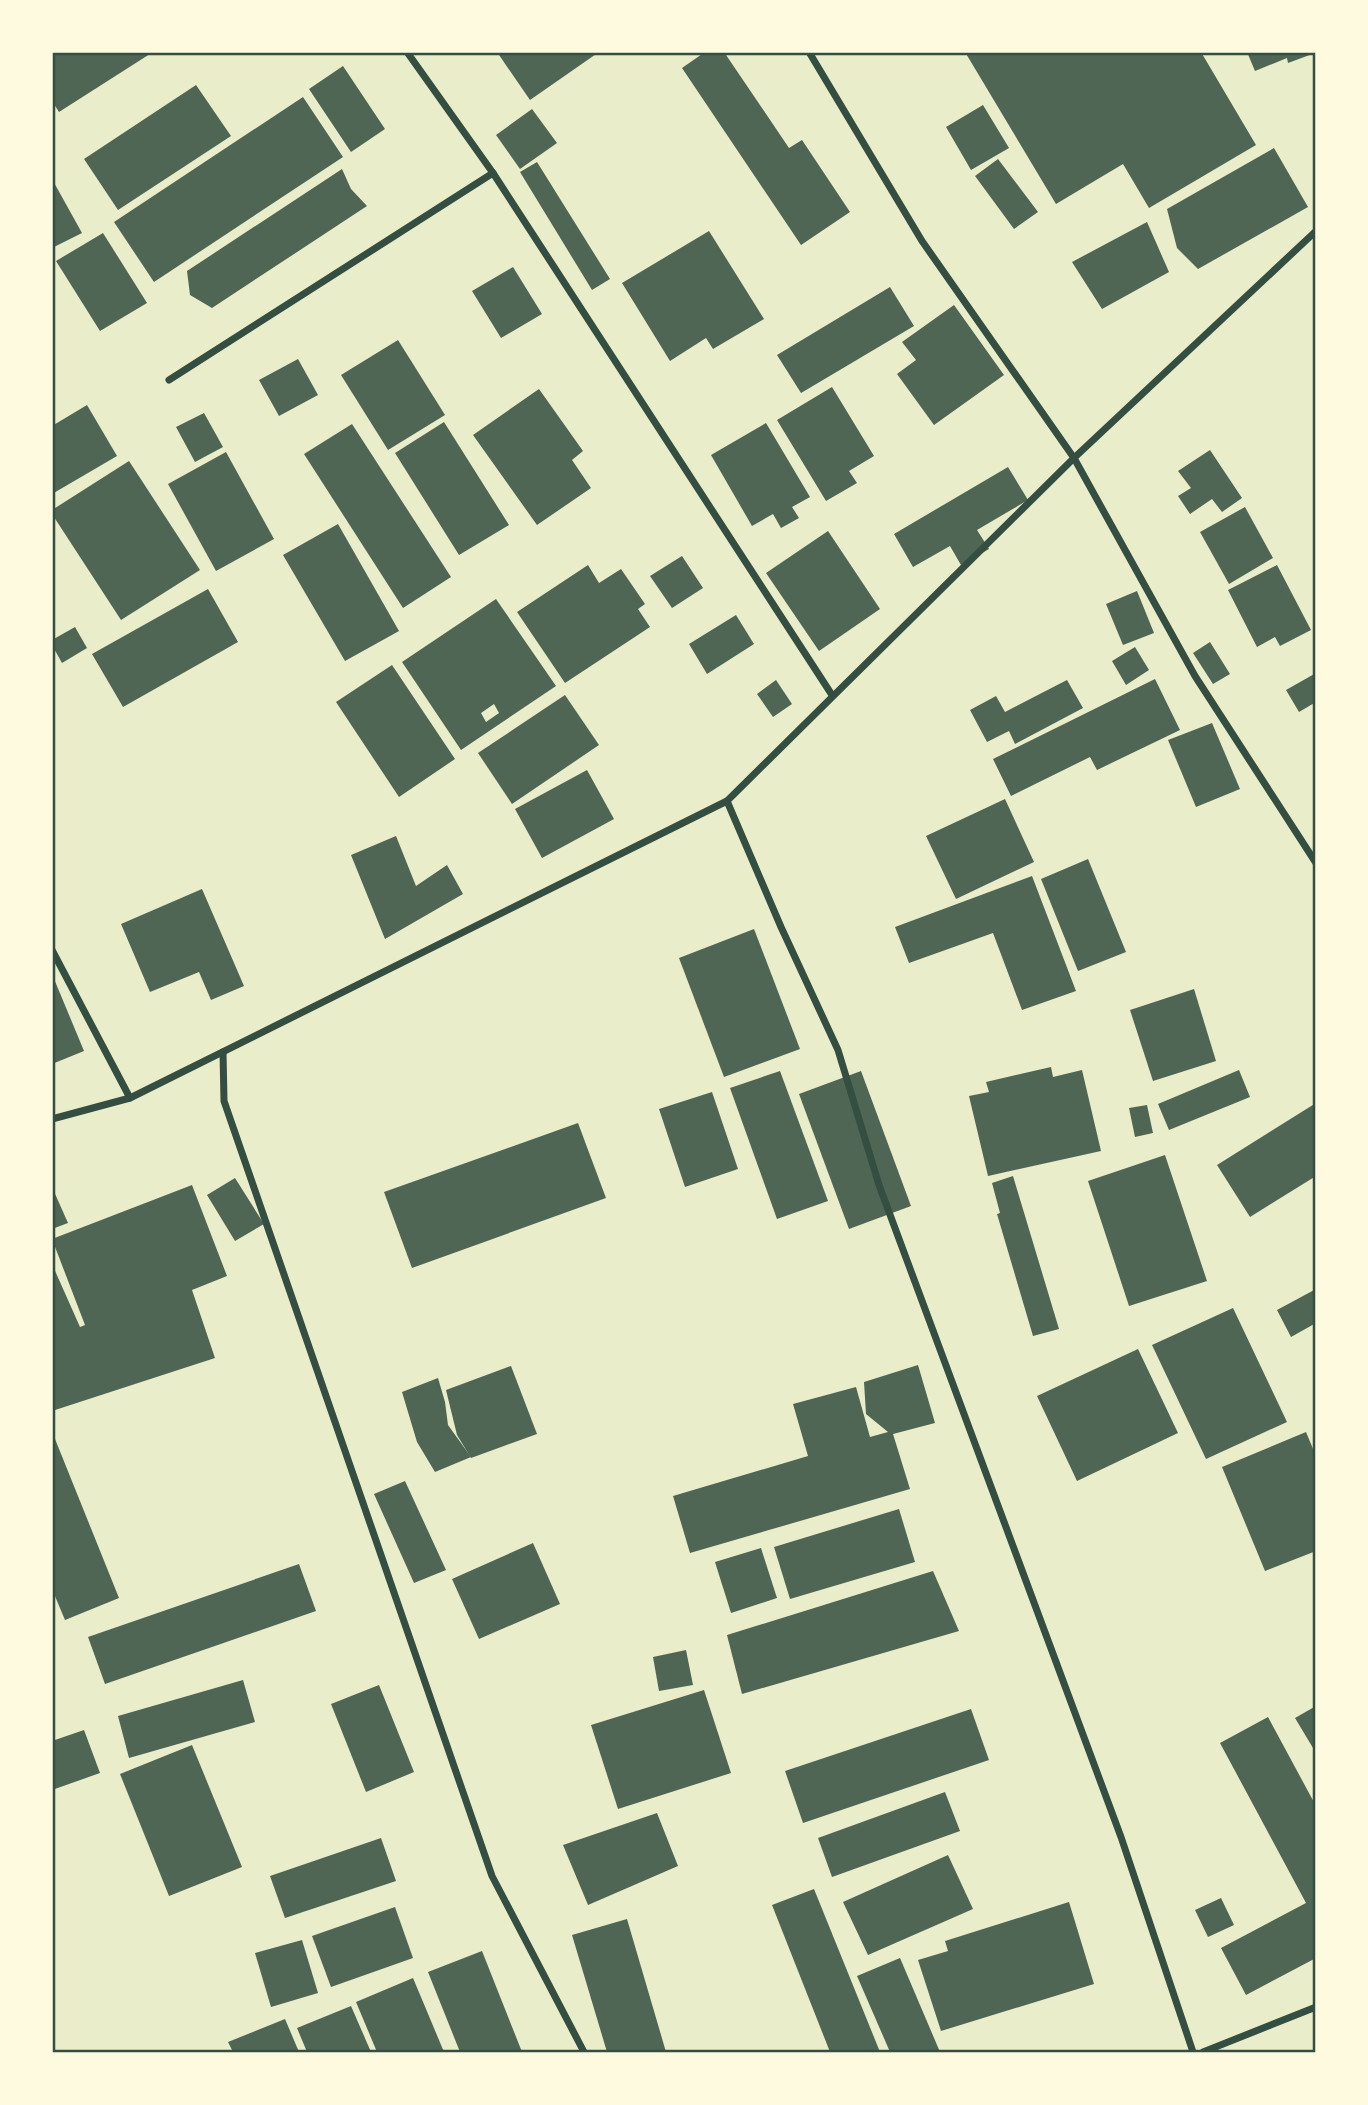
<svg xmlns="http://www.w3.org/2000/svg" width="1368" height="2105" font-family="Arial,sans-serif">
  <style>
    .building { fill: #4f6655; fill-rule: evenodd }
    .lines { fill: none; stroke-linecap: round; stroke-linejoin: round }
    .minor { stroke: #344e41; stroke-width: 7 }
    .neatline { fill: none; stroke: #344e41; stroke-width: 2.5 }
  </style>
  <rect width="100%" height="100%" fill="#e9edc9"/>
  <!-- building -->
  <g class="building">
    <path d="M 52,52 L 153,52 L 59,112 L 52,101 Z"/>
    <path d="M 497,52 L 599,52 L 530,100 Z"/>
    <path d="M 705,52 L 724,52 L 789,148 L 802,140 L 850,212 L 801,245 L 682,68 Z"/>
    <path d="M 965,52 L 1201,52 L 1256,145 L 1149,208 L 1123,164 L 1056,204 Z"/>
    <path d="M 1247,52 L 1315,52 L 1315,53 L 1288,63 L 1287,58 L 1255,71 Z"/>
    <path d="M 343,66 L 385,129 L 351,152 L 309,89 Z"/>
    <path d="M 196,85 L 231,136 L 118,210 L 84,159 Z"/>
    <path d="M 303,97 L 343,157 L 154,282 L 114,222 Z"/>
    <path d="M 983,105 L 1009,148 L 971,170 L 946,127 Z"/>
    <path d="M 532,109 L 557,143 L 520,169 L 496,135 Z"/>
    <path d="M 1274,148 L 1308,207 L 1198,269 L 1177,248 L 1167,209 Z"/>
    <path d="M 998,159 L 1038,212 L 1014,229 L 975,176 Z"/>
    <path d="M 537,162 L 610,279 L 592,290 L 520,172 Z"/>
    <path d="M 342,169 L 351,189 L 367,206 L 212,308 L 190,295 L 187,271 Z"/>
    <path d="M 52,179 L 82,233 L 52,248 Z"/>
    <path d="M 1147,222 L 1169,272 L 1102,309 L 1072,262 Z"/>
    <path d="M 709,231 L 764,319 L 713,349 L 706,338 L 670,361 L 622,283 Z"/>
    <path d="M 103,233 L 147,303 L 100,331 L 56,261 Z"/>
    <path d="M 513,267 L 542,314 L 501,338 L 472,291 Z"/>
    <path d="M 890,287 L 914,326 L 801,393 L 777,355 Z"/>
    <path d="M 954,305 L 1004,375 L 934,425 L 897,374 L 916,360 L 902,342 Z"/>
    <path d="M 398,340 L 445,415 L 388,450 L 341,375 Z"/>
    <path d="M 298,359 L 318,395 L 279,416 L 259,380 Z"/>
    <path d="M 832,387 L 874,456 L 849,471 L 857,483 L 826,501 L 777,420 Z"/>
    <path d="M 539,389 L 583,451 L 572,460 L 591,488 L 537,525 L 473,435 Z"/>
    <path d="M 87,405 L 117,456 L 52,494 L 52,426 Z"/>
    <path d="M 204,413 L 223,447 L 195,462 L 176,427 Z"/>
    <path d="M 444,422 L 509,525 L 459,555 L 395,453 Z"/>
    <path d="M 766,423 L 810,497 L 792,507 L 799,518 L 781,528 L 773,514 L 752,526 L 711,455 Z"/>
    <path d="M 352,424 L 451,577 L 403,608 L 304,454 Z"/>
    <path d="M 1210,450 L 1242,498 L 1222,512 L 1212,499 L 1190,514 L 1178,496 L 1191,488 L 1178,471 Z"/>
    <path d="M 226,452 L 274,539 L 216,571 L 168,484 Z"/>
    <path d="M 129,461 L 200,570 L 121,620 L 52,514 L 52,510 Z"/>
    <path d="M 1008,467 L 1028,500 L 977,530 L 989,549 L 961,565 L 950,546 L 913,567 L 894,534 Z"/>
    <path d="M 1245,507 L 1273,558 L 1229,584 L 1200,532 Z"/>
    <path d="M 338,524 L 399,631 L 345,661 L 283,555 Z"/>
    <path d="M 828,531 L 880,609 L 819,651 L 766,573 Z"/>
    <path d="M 682,556 L 703,588 L 672,608 L 650,576 Z"/>
    <path d="M 588,565 L 599,583 L 621,569 L 645,604 L 638,609 L 650,627 L 565,683 L 517,612 Z"/>
    <path d="M 1277,565 L 1311,630 L 1280,646 L 1275,637 L 1257,647 L 1228,590 Z"/>
    <path d="M 208,589 L 238,642 L 123,707 L 92,654 Z"/>
    <path d="M 1137,591 L 1154,633 L 1123,645 L 1106,604 Z"/>
    <path d="M 496,599 L 556,686 L 461,750 L 402,662 ZM 494,704 L 499,713 L 486,722 L 481,713 Z"/>
    <path d="M 736,615 L 754,644 L 707,674 L 689,644 Z"/>
    <path d="M 75,627 L 87,648 L 62,663 L 52,645 L 52,640 Z"/>
    <path d="M 1210,642 L 1230,674 L 1213,684 L 1193,653 Z"/>
    <path d="M 1135,647 L 1149,670 L 1126,685 L 1112,661 Z"/>
    <path d="M 392,665 L 455,759 L 399,797 L 336,702 Z"/>
    <path d="M 1316,673 L 1316,702 L 1299,712 L 1286,690 Z"/>
    <path d="M 1155,679 L 1180,730 L 1097,770 L 1090,757 L 1011,796 L 993,759 Z"/>
    <path d="M 776,680 L 792,704 L 773,717 L 757,694 Z"/>
    <path d="M 1067,680 L 1083,708 L 1015,744 L 1009,731 L 987,742 L 970,710 L 996,696 L 1005,712 Z"/>
    <path d="M 565,695 L 599,745 L 512,804 L 478,753 Z"/>
    <path d="M 1212,723 L 1240,789 L 1196,807 L 1168,740 Z"/>
    <path d="M 587,770 L 614,819 L 542,858 L 515,809 Z"/>
    <path d="M 1005,799 L 1034,862 L 956,899 L 926,836 Z"/>
    <path d="M 396,836 L 416,886 L 447,865 L 463,894 L 385,939 L 351,855 Z"/>
    <path d="M 1088,859 L 1126,952 L 1078,971 L 1041,879 Z"/>
    <path d="M 1032,876 L 1076,991 L 1022,1010 L 993,933 L 909,963 L 895,927 Z"/>
    <path d="M 202,889 L 244,986 L 211,1000 L 199,972 L 150,992 L 121,924 Z"/>
    <path d="M 754,929 L 800,1049 L 724,1077 L 679,958 Z"/>
    <path d="M 52,974 L 84,1051 L 52,1064 Z"/>
    <path d="M 1194,989 L 1216,1061 L 1153,1081 L 1130,1010 Z"/>
    <path d="M 1051,1067 L 1053,1077 L 1082,1070 L 1101,1151 L 988,1176 L 969,1096 L 989,1092 L 986,1082 Z"/>
    <path d="M 1239,1070 L 1250,1097 L 1169,1130 L 1158,1104 Z"/>
    <path d="M 780,1071 L 828,1201 L 777,1219 L 730,1088 Z"/>
    <path d="M 861,1071 L 911,1206 L 849,1229 L 799,1094 Z"/>
    <path d="M 712,1092 L 738,1169 L 685,1187 L 659,1109 Z"/>
    <path d="M 1316,1103 L 1316,1176 L 1250,1217 L 1217,1165 Z"/>
    <path d="M 1147,1105 L 1153,1133 L 1135,1137 L 1129,1108 Z"/>
    <path d="M 578,1123 L 606,1198 L 412,1268 L 384,1192 Z"/>
    <path d="M 1165,1155 L 1207,1281 L 1129,1306 L 1088,1181 Z"/>
    <path d="M 1013,1176 L 1059,1329 L 1033,1336 L 997,1214 L 1000,1213 L 992,1183 Z"/>
    <path d="M 235,1178 L 264,1224 L 235,1241 L 207,1195 Z"/>
    <path d="M 192,1185 L 227,1276 L 192,1290 L 215,1358 L 52,1411 L 52,1264 L 80,1327 L 85,1325 L 52,1239 Z"/>
    <path d="M 52,1187 L 68,1223 L 52,1229 Z"/>
    <path d="M 1316,1289 L 1316,1323 L 1291,1337 L 1277,1310 Z"/>
    <path d="M 1233,1308 L 1287,1422 L 1206,1459 L 1152,1345 Z"/>
    <path d="M 1138,1349 L 1178,1433 L 1077,1481 L 1037,1396 Z"/>
    <path d="M 918,1365 L 935,1423 L 893,1434 L 910,1489 L 690,1553 L 673,1496 L 808,1456 L 793,1404 L 856,1387 L 870,1437 L 888,1432 L 866,1414 L 864,1382 Z"/>
    <path d="M 511,1366 L 537,1434 L 471,1458 L 457,1435 L 446,1390 Z"/>
    <path d="M 438,1378 L 445,1402 L 448,1425 L 471,1457 L 435,1472 L 417,1442 L 402,1392 Z"/>
    <path d="M 1306,1432 L 1316,1456 L 1316,1551 L 1265,1571 L 1222,1467 Z"/>
    <path d="M 53,1434 L 119,1598 L 65,1620 L 52,1589 Z"/>
    <path d="M 405,1481 L 446,1570 L 414,1583 L 374,1494 Z"/>
    <path d="M 899,1509 L 915,1562 L 790,1599 L 774,1547 Z"/>
    <path d="M 533,1543 L 560,1604 L 479,1639 L 452,1579 Z"/>
    <path d="M 761,1548 L 777,1598 L 731,1613 L 715,1562 Z"/>
    <path d="M 299,1564 L 316,1611 L 105,1684 L 88,1637 Z"/>
    <path d="M 933,1571 L 959,1631 L 742,1694 L 727,1635 Z"/>
    <path d="M 686,1650 L 693,1685 L 659,1691 L 653,1657 Z"/>
    <path d="M 243,1680 L 255,1722 L 129,1758 L 118,1716 Z"/>
    <path d="M 379,1685 L 414,1772 L 366,1792 L 331,1704 Z"/>
    <path d="M 704,1690 L 731,1773 L 618,1809 L 591,1725 Z"/>
    <path d="M 1316,1706 L 1316,1753 L 1295,1718 Z"/>
    <path d="M 971,1709 L 989,1760 L 803,1823 L 785,1771 Z"/>
    <path d="M 1268,1717 L 1316,1806 L 1316,1958 L 1246,1995 L 1221,1948 L 1306,1903 L 1220,1743 Z"/>
    <path d="M 84,1730 L 100,1773 L 52,1790 L 52,1741 Z"/>
    <path d="M 192,1745 L 242,1867 L 169,1896 L 120,1774 Z"/>
    <path d="M 945,1792 L 960,1831 L 832,1877 L 818,1838 Z"/>
    <path d="M 657,1813 L 678,1866 L 588,1905 L 563,1845 Z"/>
    <path d="M 381,1838 L 396,1881 L 285,1918 L 270,1876 Z"/>
    <path d="M 948,1855 L 973,1909 L 868,1955 L 843,1902 Z"/>
    <path d="M 814,1889 L 880,2052 L 830,2052 L 772,1905 Z"/>
    <path d="M 1221,1898 L 1234,1925 L 1208,1937 L 1195,1910 Z"/>
    <path d="M 1069,1902 L 1094,1984 L 941,2031 L 918,1960 L 948,1951 L 945,1941 Z"/>
    <path d="M 395,1907 L 413,1958 L 331,1987 L 312,1936 Z"/>
    <path d="M 627,1919 L 666,2052 L 607,2052 L 572,1935 Z"/>
    <path d="M 302,1940 L 318,1993 L 271,2007 L 255,1953 Z"/>
    <path d="M 482,1951 L 522,2052 L 460,2052 L 428,1972 Z"/>
    <path d="M 900,1958 L 940,2052 L 890,2052 L 857,1976 Z"/>
    <path d="M 413,1978 L 444,2052 L 377,2052 L 356,2002 Z"/>
    <path d="M 351,2006 L 371,2052 L 307,2052 L 297,2028 Z"/>
    <path d="M 285,2019 L 299,2052 L 233,2052 L 228,2042 Z"/>
  </g>
  <g class="lines">
    <!-- minor -->
    <g class="minor">
      <path d="M 407,52 L 493,173 L 832,695"/>
      <path d="M 809,52 L 922,241 L 1074,458 L 1195,676 L 1316,863"/>
      <path d="M 169,380 L 493,173"/>
      <path d="M 727,801 L 781,927 L 838,1050 L 879,1185 L 1121,1837 L 1193,2052"/>
      <path d="M 52,950 L 130,1098"/>
      <path d="M 223,1052 L 224,1101 L 492,1876 L 584,2052"/>
      <path d="M 52,1119 L 130,1098 L 727,801 L 1074,458 L 1316,231"/>
      <path d="M 1203,2052 L 1316,2007"/>
    </g>
  </g>
  <!-- border -->
  <rect width="1368" height="2105" fill="none" stroke="#fefae0" stroke-width="108"/>
  <rect x="54" y="54" width="1260" height="1997" class="neatline"/>
</svg>
